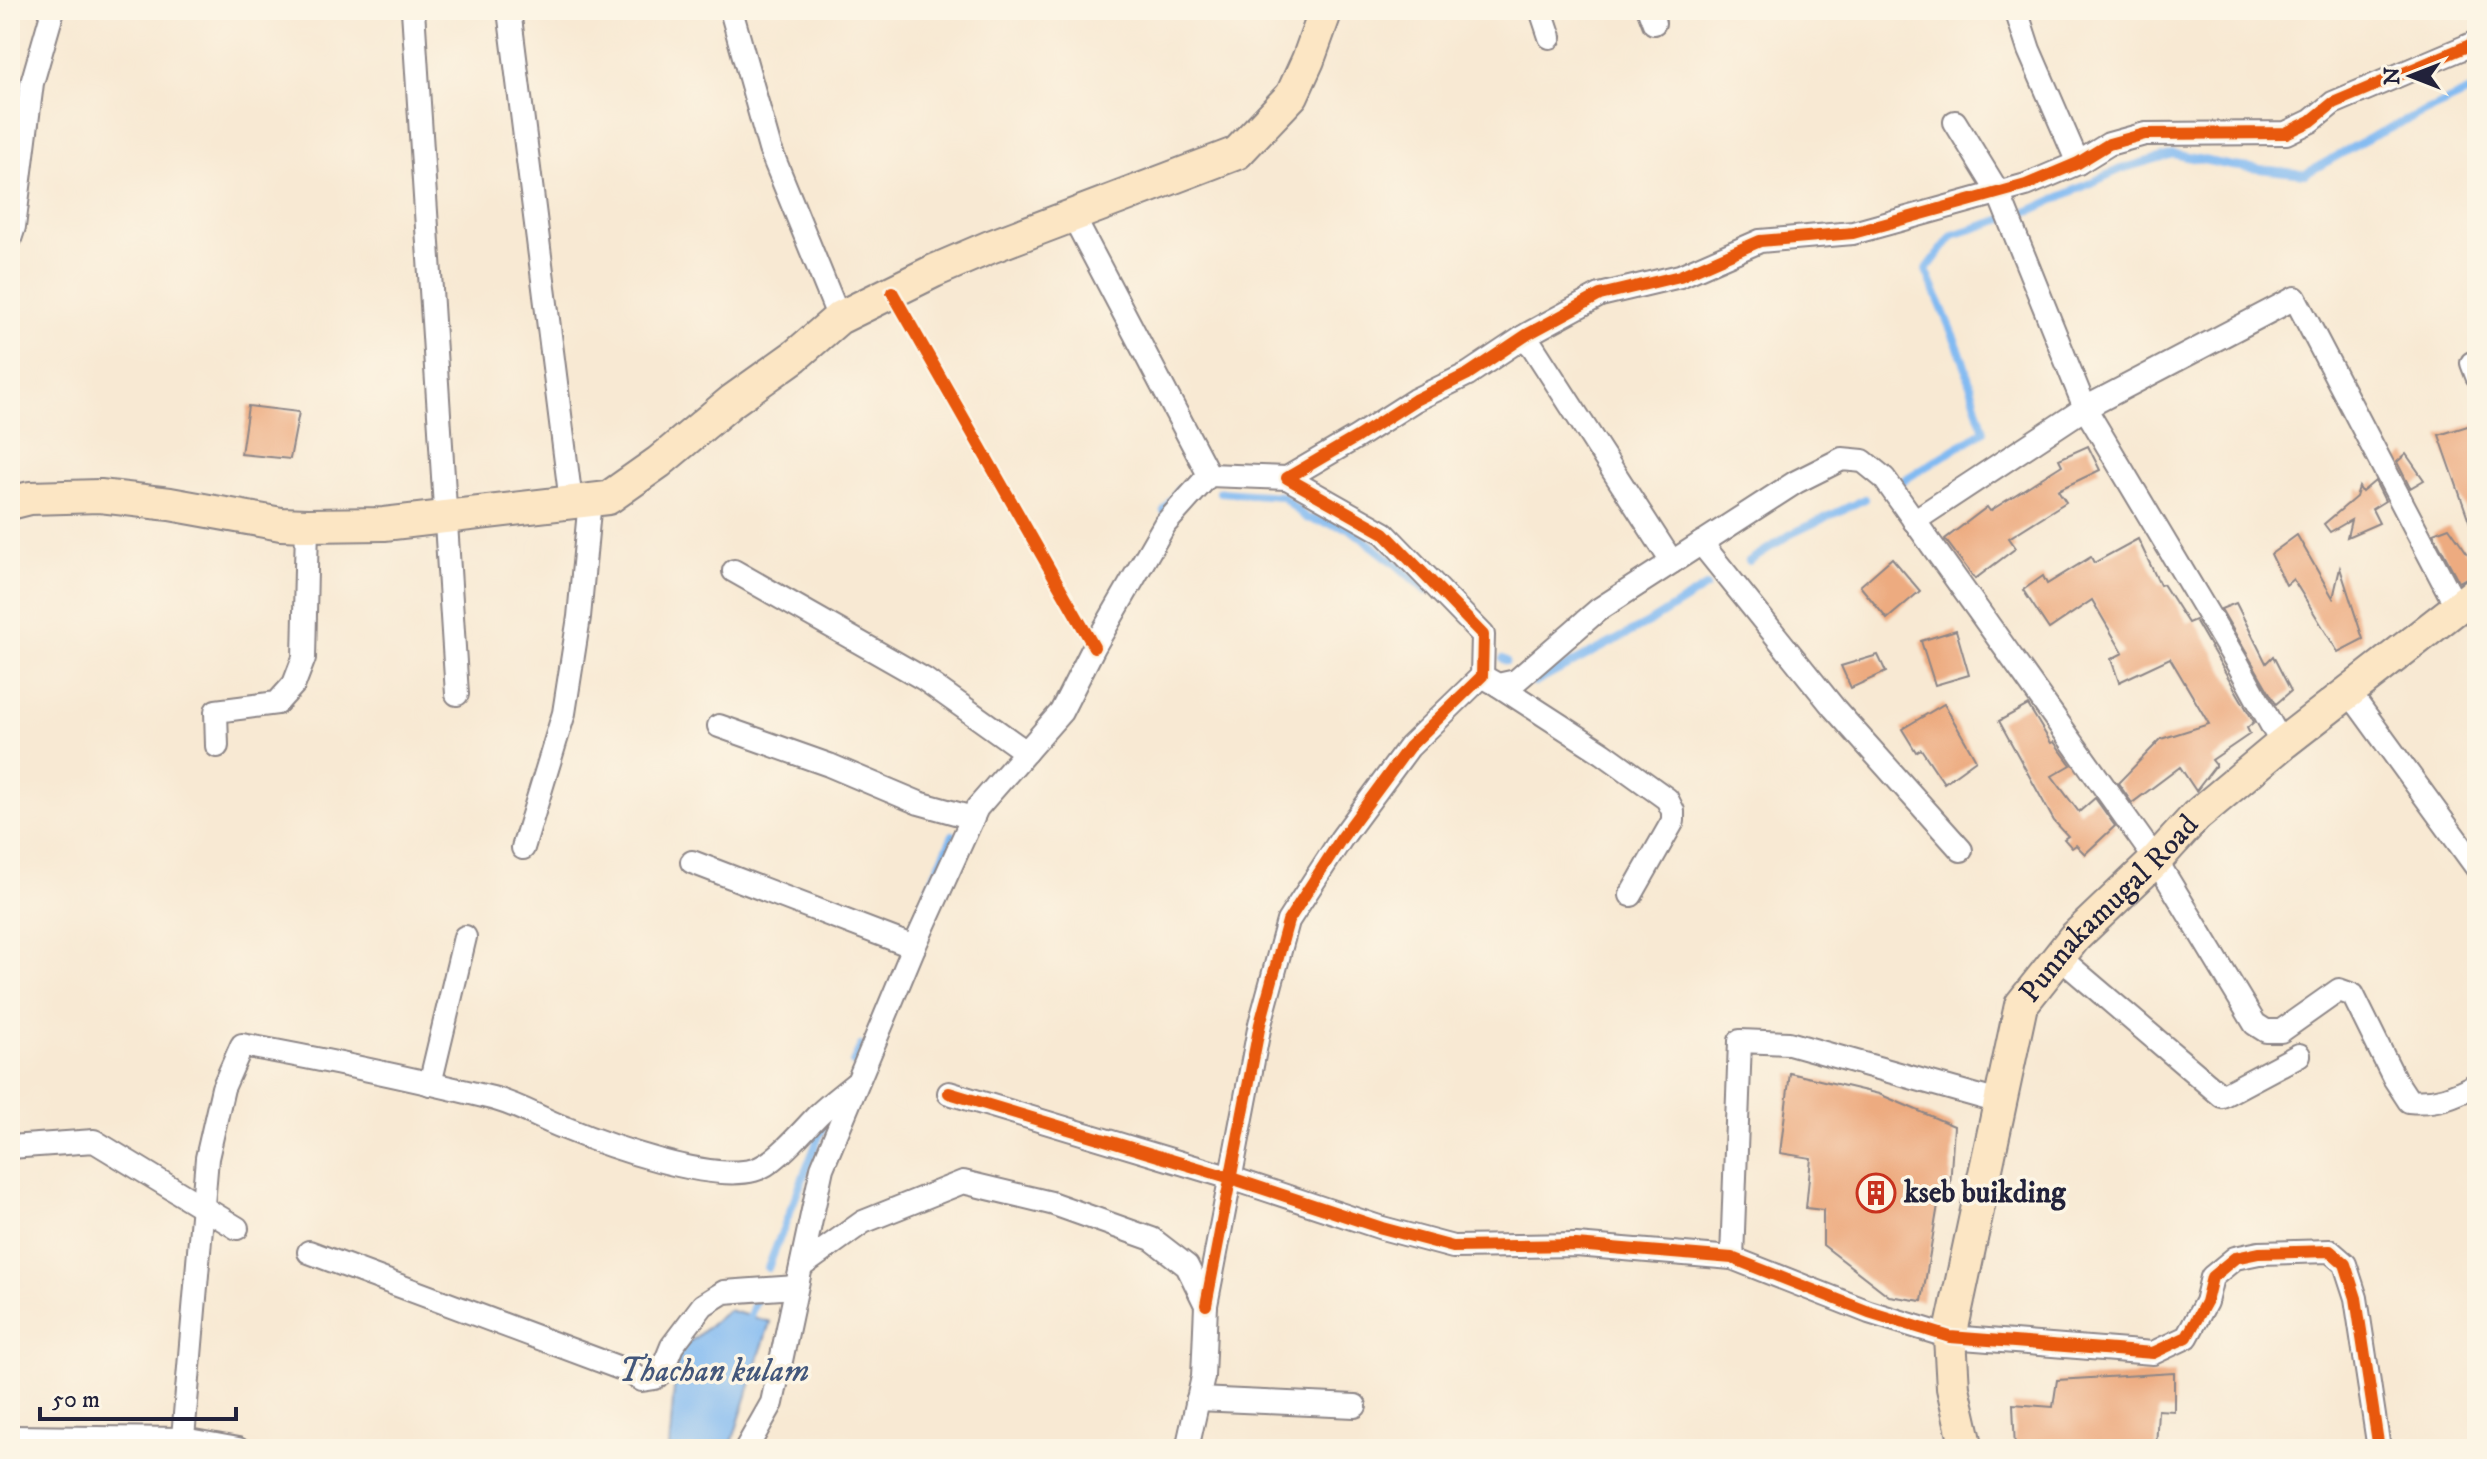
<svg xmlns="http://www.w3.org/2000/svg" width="2487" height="1459" font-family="'IM FELL DW Pica',serif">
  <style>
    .water { fill: #81baf2; stroke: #526e96; stroke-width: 2 }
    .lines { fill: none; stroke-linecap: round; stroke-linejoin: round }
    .stream { stroke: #81baf2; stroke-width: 8 }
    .building { fill: #edab80 }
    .street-casing { stroke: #8d8687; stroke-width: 26 }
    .secondary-casing { stroke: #8d8687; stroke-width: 36 }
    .street { stroke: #fff; stroke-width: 22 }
    .secondary { stroke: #fce6c4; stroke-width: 32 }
    .cycleway-casing { stroke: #fcf5e5; stroke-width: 17 }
    .cycleway { stroke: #e8590c; stroke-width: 12 }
    .labels { text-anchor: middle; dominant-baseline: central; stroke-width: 7; stroke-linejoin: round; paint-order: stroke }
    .street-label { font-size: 30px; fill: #22223b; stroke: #fcf5e5 }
    .poi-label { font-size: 30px; font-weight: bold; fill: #22223b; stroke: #fcf5e5; text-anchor: start }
    .water-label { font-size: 32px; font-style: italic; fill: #43577b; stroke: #fcf5e5 }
  </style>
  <rect width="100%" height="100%" fill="#fcf5e5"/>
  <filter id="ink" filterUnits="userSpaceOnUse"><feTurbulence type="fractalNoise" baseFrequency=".0125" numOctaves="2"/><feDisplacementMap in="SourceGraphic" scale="16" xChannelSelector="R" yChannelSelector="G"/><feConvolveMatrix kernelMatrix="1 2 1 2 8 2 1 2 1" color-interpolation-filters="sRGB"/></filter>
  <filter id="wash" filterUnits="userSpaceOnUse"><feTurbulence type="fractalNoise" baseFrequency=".006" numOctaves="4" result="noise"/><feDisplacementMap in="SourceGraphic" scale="32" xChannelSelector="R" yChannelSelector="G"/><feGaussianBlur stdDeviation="1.8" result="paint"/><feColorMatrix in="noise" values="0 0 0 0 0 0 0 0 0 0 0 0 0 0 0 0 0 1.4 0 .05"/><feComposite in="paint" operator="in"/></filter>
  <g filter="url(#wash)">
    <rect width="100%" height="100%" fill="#f8e9d3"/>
    <!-- water -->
    <path class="water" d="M 728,1310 L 770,1322 L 730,1449 L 669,1449 L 677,1353 Z"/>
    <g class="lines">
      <!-- stream -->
      <g class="stream">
        <path d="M 1904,480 L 1984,431 L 1963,359 L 1926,270 L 1953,235 L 2032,210 L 2121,169 L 2173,154 L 2232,166 L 2305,174 L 2371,137 L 2477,88"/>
        <path d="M 1220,492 L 1282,496 L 1306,518 L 1349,528 L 1397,565 L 1426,591"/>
        <path d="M 1164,511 L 1178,490"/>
        <path d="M 1749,561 L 1791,534 L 1865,499"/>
        <path d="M 1503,659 L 1506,661"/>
        <path d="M 1535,683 L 1648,623 L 1706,587"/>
        <path d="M 928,890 L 953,835"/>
        <path d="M 853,1063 L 861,1046"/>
        <path d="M 768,1268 L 825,1121"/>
        <path d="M 747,1324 L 756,1300"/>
      </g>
    </g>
    <g id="blocks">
      <!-- building -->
      <g class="building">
        <path d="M 248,406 L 299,412 L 290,459 L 241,454 Z"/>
        <path d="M 2477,423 L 2477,535 L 2474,535 L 2439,435 Z"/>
        <path d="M 2088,446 L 2100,470 L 2058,490 L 2066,502 L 2009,538 L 2016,548 L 1975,579 L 1945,539 L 1987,507 L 1990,511 L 2062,465 L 2059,459 Z"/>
        <path d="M 2406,454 L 2424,480 L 2410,488 L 2397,462 Z"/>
        <path d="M 2375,481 L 2385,501 L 2372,509 L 2379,523 L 2347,537 L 2351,520 L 2330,532 L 2324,524 L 2356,497 L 2359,487 L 2362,492 Z"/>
        <path d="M 2449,527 L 2477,567 L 2477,572 L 2459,582 L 2433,533 Z"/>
        <path d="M 2297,535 L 2333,598 L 2340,568 L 2363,639 L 2338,652 L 2293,579 L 2286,585 L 2271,554 Z"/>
        <path d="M 2138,539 L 2160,585 L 2163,584 L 2188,623 L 2195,620 L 2254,722 L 2247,728 L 2250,734 L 2212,760 L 2216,765 L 2196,791 L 2180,767 L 2132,803 L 2118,783 L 2161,739 L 2209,724 L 2170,658 L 2119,682 L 2111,659 L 2123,653 L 2092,600 L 2049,629 L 2023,590 L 2043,576 L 2047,584 L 2091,557 L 2094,563 Z"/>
        <path d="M 1892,558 L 1920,591 L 1887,619 L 1860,586 Z"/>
        <path d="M 2236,603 L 2266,663 L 2273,656 L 2291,691 L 2276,704 L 2221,609 Z"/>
        <path d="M 1956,630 L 1969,675 L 1935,685 L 1921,641 Z"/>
        <path d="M 1878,655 L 1886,672 L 1851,688 L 1841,666 Z"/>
        <path d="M 1944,704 L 1976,760 L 1944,783 L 1921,749 L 1916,752 L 1902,729 Z"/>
        <path d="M 2028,705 L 2051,743 L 2054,742 L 2071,765 L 2052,776 L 2079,812 L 2095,798 L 2115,826 L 2085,854 L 2076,845 L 2072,848 L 2064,839 L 2068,836 L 2054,821 L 1999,721 Z"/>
        <path d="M 1790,1073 L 1879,1094 L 1954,1126 L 1950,1187 L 1939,1199 L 1922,1301 L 1889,1296 L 1823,1245 L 1823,1210 L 1806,1208 L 1811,1158 L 1780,1153 Z"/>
        <path d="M 2174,1373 L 2174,1411 L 2158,1410 L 2156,1449 L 2015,1449 L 2013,1404 L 2053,1407 L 2057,1380 Z"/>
      </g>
    </g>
  </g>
  <g filter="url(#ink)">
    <use href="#blocks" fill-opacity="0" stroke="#8d8687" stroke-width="2"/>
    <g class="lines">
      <defs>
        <g id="street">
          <path d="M 413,10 L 457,694"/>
          <path d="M 509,10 L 571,502"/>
          <path d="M 731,10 L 770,149 L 839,318"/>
          <path d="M 1541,10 L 1550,37"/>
          <path d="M 1649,10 L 1654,23"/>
          <path d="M 2016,10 L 2029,50 L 2078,163"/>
          <path d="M 1955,122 L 1998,192 L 2085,408 L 2239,666 L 2282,744"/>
          <path d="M 1073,216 L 1209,475"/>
          <path d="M 10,239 L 14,227 L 32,83 L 53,10"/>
          <path d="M 1523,337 L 1533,347 L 1672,562"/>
          <path d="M 2472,363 L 2477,376"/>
          <path d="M 1914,521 L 2085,408 L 2295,298 L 2457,608"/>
          <path d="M 1701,543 L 1834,708 L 1961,850"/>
          <path d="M 734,571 L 924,679 L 1026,752"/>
          <path d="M 1482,676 L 1498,685 L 1516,681 L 1598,610 L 1796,482 L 1842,459 L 1863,461 L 1884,478 L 2156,860 L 2255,1024 L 2266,1031 L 2281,1031 L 2339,990 L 2353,995 L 2394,1078 L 2409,1101 C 2436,1104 2454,1096 2477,1084"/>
          <path d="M 1498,685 L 1603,753 L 1667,799 L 1673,811 L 1673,821 L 1631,895"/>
          <path d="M 2349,692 L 2477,868"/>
          <path d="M 719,726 L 829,765 L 919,803 L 973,818"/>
          <path d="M 217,746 L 216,711 L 277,703 L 294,684 L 304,658 L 307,525"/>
          <path d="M 523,848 L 564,713 L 579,617 L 590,500"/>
          <path d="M 692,862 L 914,947"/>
          <path d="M 2059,957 L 2222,1096 L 2299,1055"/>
          <path d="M 430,1084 L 465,937"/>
          <path d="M 949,1093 L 1231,1178 L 1382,1228 L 1453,1247 L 1576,1245 L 1732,1258 L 1869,1312 L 1950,1337 L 2153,1353 L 2187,1337 L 2206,1302 L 2212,1277 L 2235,1258 L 2259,1253 L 2330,1251 L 2345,1264 L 2356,1298 L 2379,1449"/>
          <path d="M 10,1147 L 94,1141 L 237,1228"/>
          <path d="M 309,1252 L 625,1370 L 642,1380 L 655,1378 L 661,1373 L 672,1346 L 703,1305 L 724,1292 L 796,1287"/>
          <path d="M 1732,1258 L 1740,1041 L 1789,1043 L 1999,1102"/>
          <path d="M 803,1265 L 863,1222 L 963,1182 L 1051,1203 L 1152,1239 L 1187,1266 L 1206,1305 L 1203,1377 L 1187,1449"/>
          <path d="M 1206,1305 L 1260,1024 L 1288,921 L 1341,839 L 1409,747 L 1482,676 L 1483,635 L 1384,533 L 1287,478 L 1357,437 L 1415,400 L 1468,374 L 1528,334 L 1600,295 L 1680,276 L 1760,241 L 1853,233 L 2026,185 L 2078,163 L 2109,144 L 2145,134 L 2286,133 L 2311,121 L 2333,103 L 2477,42"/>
          <path d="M 1198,1399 L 1355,1406"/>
          <path d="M 10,1437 L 183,1439 L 238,1449"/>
          <path d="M 182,1449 L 207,1158 L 223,1088 L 242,1045 C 326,1060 409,1078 492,1098 C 517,1104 541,1119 565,1128 C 608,1146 710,1182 754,1170 C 776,1164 802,1131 818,1115 C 829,1104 843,1094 855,1084"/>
          <path d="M 746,1449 L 772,1403 L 822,1168 L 914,947 L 977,808 L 1061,712 L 1094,647 L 1165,524 L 1209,475 L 1287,478"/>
        </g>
        <g id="secondary">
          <path d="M 10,503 L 30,498 L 100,496 L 170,504 L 281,524 L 307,525 L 384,524 L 608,498 L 659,462 L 732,401 L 795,356 L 839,318 L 934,271 L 990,247 L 1237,153 L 1292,95 L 1308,60 L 1326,10"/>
          <path id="s1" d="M 1967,1449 L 1953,1388 L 1950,1337 L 2021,1005 L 2074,938 L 2156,860 L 2196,816 L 2282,744 L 2477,592"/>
        </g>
      </defs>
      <!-- street casing -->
      <use href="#street" class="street-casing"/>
      <!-- secondary casing -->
      <use href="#secondary" class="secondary-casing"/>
      <!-- street -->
      <use href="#street" class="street"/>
      <!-- secondary -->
      <use href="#secondary" class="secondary"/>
      <defs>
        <g id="cycleway">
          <path d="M 892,292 L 1094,647"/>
          <path d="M 949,1093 L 1231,1178 L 1382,1228 L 1453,1247 L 1576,1245 L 1732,1258 L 1869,1312 L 1950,1337 L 2153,1353 L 2187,1337 L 2206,1302 L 2212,1277 L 2235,1258 L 2259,1253 L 2330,1251 L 2345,1264 L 2356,1298 L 2379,1449"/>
          <path d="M 1206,1305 L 1260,1024 L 1288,921 L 1341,839 L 1409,747 L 1482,676 L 1483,635 L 1384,533 L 1287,478 L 1357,437 L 1415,400 L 1468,374 L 1528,334 L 1600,295 L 1680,276 L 1760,241 L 1853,233 L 2026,185 L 2078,163 L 2109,144 L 2145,134 L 2286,133 L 2311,121 L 2333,103 L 2477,42"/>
        </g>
      </defs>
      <!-- cycleway casing -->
      <use href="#cycleway" class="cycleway-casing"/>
      <!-- cycleway -->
      <use href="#cycleway" class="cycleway"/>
    </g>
  </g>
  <!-- icons -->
  <defs>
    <symbol id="building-ring" viewBox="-11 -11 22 22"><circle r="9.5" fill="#fcf5e5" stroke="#c8321e" stroke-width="1.5"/><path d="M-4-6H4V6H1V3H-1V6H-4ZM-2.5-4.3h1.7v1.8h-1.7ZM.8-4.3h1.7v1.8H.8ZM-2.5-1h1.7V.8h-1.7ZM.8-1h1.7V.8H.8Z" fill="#c8321e"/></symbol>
  </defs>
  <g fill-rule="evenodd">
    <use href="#building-ring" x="1854" y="1171" width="44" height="44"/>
  </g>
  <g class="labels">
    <!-- street labels -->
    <g class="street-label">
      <text stroke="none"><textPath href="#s1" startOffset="584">Punnakamugal Road</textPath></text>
    </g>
    <!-- poi labels -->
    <g class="poi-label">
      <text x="1904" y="1193">kseb buikding</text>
    </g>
    <!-- water labels -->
    <g class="water-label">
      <text x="714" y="1372">Thachan kulam</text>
    </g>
  </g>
  <!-- margin -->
  <rect width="2487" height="1459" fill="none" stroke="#fcf5e5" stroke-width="40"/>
  <!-- north arrow -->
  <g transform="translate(2411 76) rotate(270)" stroke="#fcf5e5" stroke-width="6" paint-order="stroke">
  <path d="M0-6L14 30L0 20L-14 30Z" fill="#22223b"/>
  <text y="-12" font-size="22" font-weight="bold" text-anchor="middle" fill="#22223b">N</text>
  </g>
  <!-- scale -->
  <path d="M40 1407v12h196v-12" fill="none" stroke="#22223b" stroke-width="4"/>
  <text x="52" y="1407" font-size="24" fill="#22223b" stroke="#fcf5e5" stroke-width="6" paint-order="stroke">50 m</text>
</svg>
